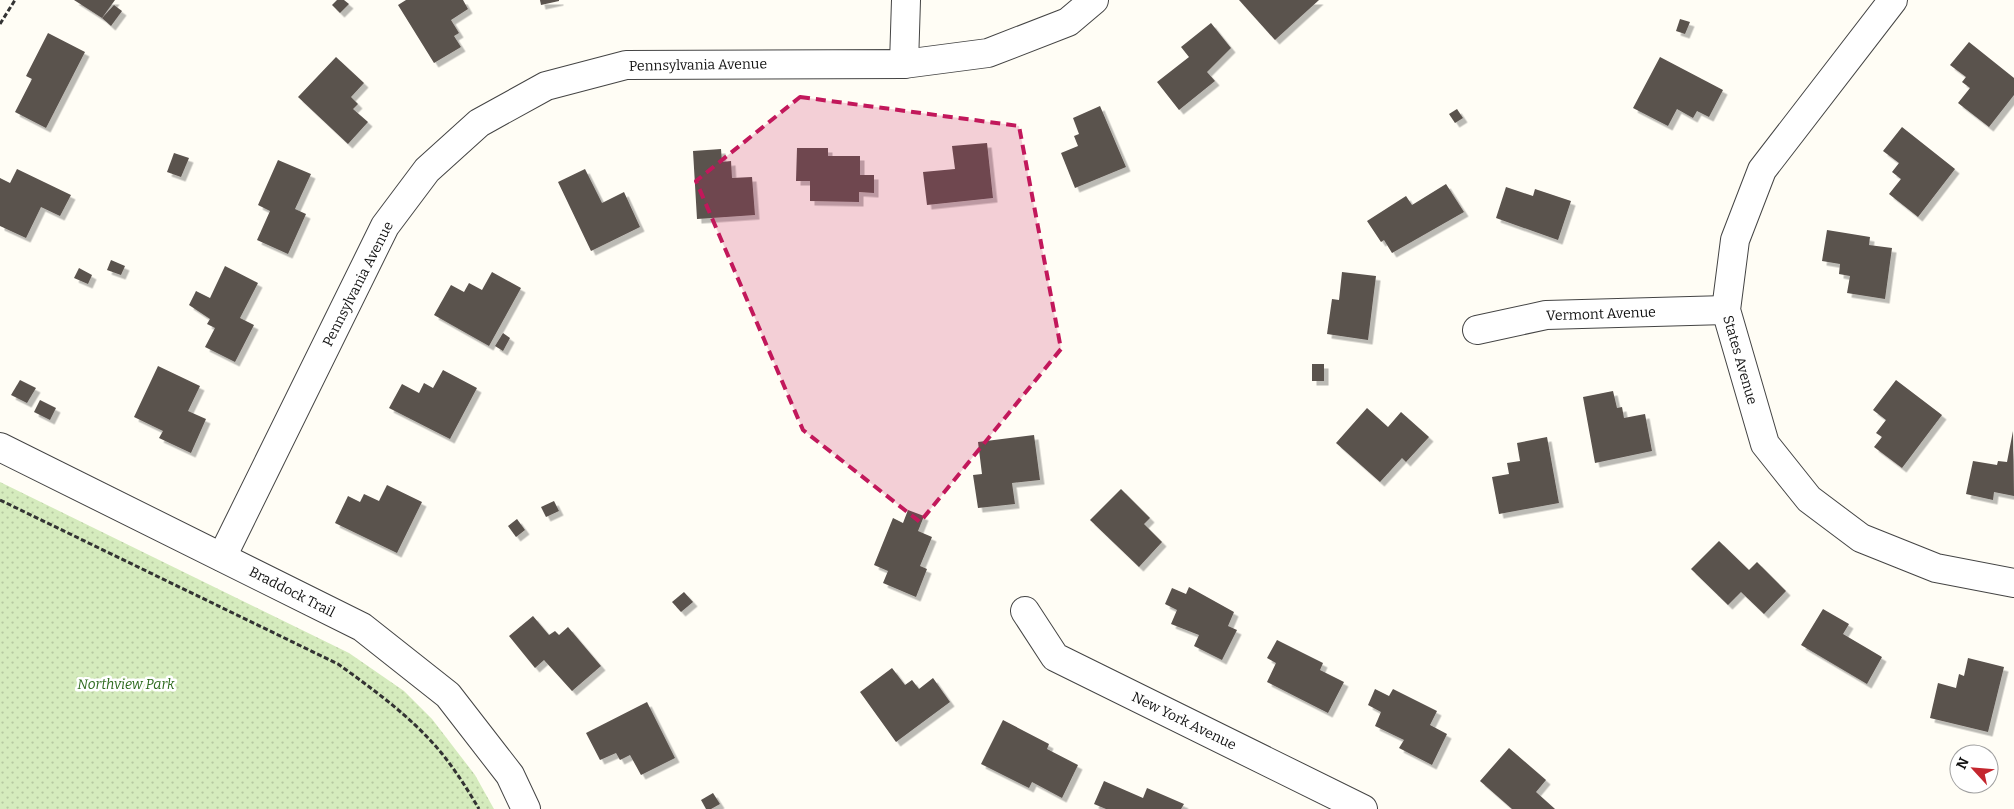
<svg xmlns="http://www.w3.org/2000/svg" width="2014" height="809" font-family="Bitter,serif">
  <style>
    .green { fill: url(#green-dots) }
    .building { fill: #5a524d; filter: url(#shadow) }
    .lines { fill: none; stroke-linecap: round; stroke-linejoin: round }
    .minor-casing { stroke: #444; stroke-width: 30 }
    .path { stroke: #333; stroke-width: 3; stroke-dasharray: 5 2.5; stroke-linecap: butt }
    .minor { stroke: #fff; stroke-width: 28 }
    .marked { fill: #c2185b; fill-opacity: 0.2; stroke: #c2185b; stroke-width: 4; stroke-dasharray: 10 6; stroke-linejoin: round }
    .labels { text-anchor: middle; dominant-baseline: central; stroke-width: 5; stroke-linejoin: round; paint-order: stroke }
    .street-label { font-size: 14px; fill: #111; stroke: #fff }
    .park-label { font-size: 14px; font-style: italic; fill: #2f6b1f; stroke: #fff }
  </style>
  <defs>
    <pattern id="green-dots" width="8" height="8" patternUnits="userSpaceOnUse" patternTransform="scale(1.25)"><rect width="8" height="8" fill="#d5ebbd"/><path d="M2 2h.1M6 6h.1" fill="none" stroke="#b6c8a1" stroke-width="1.8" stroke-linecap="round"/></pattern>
    <filter id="shadow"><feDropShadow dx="4.5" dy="4.5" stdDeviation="0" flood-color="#0004"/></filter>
  </defs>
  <rect width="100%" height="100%" fill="#fffdf5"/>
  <!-- green -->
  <path class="green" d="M 0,482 L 349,653 L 404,691 L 432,719 L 475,775 L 494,809 L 0,809 Z"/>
  <!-- building -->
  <g class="building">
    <path d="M 74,0 L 115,0 L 102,18 Z"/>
    <path d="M 337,0 L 344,0 L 349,4 L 340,13 L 332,5 Z"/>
    <path d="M 406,0 L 463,0 L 468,9 L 451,20 L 459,33 L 454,36 L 461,47 L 434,63 L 398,5 Z"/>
    <path d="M 540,0 L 559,0 L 559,1 L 541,5 Z"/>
    <path d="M 1239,0 L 1319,0 L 1275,40 Z"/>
    <path d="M 114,5 L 122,11 L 111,26 L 102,18 Z"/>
    <path d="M 1680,19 L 1690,22 L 1685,34 L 1676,31 Z"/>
    <path d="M 1211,23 L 1231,48 L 1207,72 L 1215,81 L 1179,110 L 1157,82 L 1189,57 L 1181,47 Z"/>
    <path d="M 48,33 L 85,52 L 46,128 L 15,112 L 32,79 L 26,76 Z"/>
    <path d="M 1969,42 L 2014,78 L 2014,95 L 1989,127 L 1958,103 L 1970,88 L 1962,82 L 1966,77 L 1950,65 Z"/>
    <path d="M 336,57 L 364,83 L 351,97 L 358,104 L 353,109 L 368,122 L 348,144 L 298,97 Z"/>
    <path d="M 1660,57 L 1723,90 L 1709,117 L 1697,111 L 1693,118 L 1677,109 L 1668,126 L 1633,108 Z"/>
    <path d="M 1100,106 L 1126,167 L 1075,188 L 1061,153 L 1078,146 L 1074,136 L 1079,134 L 1073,118 Z"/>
    <path d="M 1457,109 L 1463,118 L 1455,123 L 1449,114 Z"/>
    <path d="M 1902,127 L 1955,169 L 1918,217 L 1889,194 L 1901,179 L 1892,172 L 1899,163 L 1883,151 Z"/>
    <path d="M 987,143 L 993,198 L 927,205 L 923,172 L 955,169 L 952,146 Z"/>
    <path d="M 797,148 L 828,148 L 828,156 L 860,156 L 860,175 L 874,175 L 874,193 L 859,192 L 859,202 L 810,201 L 810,181 L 796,181 Z"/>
    <path d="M 721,149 L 722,162 L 731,161 L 732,178 L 752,177 L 755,215 L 697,219 L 693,151 Z"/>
    <path d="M 174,153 L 189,158 L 181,177 L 167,172 Z"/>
    <path d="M 278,160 L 311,174 L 295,209 L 306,214 L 288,254 L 257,240 L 270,211 L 258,205 Z"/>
    <path d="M 17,169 L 71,195 L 60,216 L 41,207 L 26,238 L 0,226 L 0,178 L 10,183 Z"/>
    <path d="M 585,169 L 602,203 L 624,192 L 640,227 L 591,251 L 558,182 Z"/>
    <path d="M 1446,184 L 1464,212 L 1392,253 L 1384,240 L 1381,242 L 1367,221 L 1406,196 L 1412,205 Z"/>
    <path d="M 1506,187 L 1533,196 L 1535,189 L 1571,201 L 1558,240 L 1496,218 Z"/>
    <path d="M 1827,230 L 1870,237 L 1869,245 L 1892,248 L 1885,299 L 1847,293 L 1850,276 L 1839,274 L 1840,264 L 1822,261 Z"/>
    <path d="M 111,260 L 125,266 L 121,275 L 107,270 Z"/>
    <path d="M 225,266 L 258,283 L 240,318 L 254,325 L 235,362 L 205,347 L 215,328 L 207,324 L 210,319 L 189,305 L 196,291 L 210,298 Z"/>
    <path d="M 79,268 L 92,275 L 88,284 L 74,278 Z"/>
    <path d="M 492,272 L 521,288 L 489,346 L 434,315 L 451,285 L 464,292 L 469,283 L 482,290 Z"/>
    <path d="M 1342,272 L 1376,276 L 1368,340 L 1327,334 L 1332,299 L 1339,300 Z"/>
    <path d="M 503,333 L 510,338 L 503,351 L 495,346 Z"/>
    <rect x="1312" y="364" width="12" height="17"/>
    <path d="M 158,366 L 200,386 L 188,411 L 206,419 L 191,453 L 159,438 L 163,431 L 134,417 Z"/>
    <path d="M 443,370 L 477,388 L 450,439 L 389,408 L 402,384 L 419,393 L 424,383 L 433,388 Z"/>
    <path d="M 20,380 L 36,388 L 27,403 L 11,395 Z"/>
    <path d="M 1896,380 L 1942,415 L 1902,468 L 1874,447 L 1882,437 L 1876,433 L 1886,420 L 1873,410 Z"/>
    <path d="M 1613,391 L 1617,408 L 1622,407 L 1624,418 L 1645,414 L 1652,451 L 1595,463 L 1583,397 Z"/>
    <path d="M 40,400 L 56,408 L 50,420 L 34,412 Z"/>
    <path d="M 1367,408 L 1388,427 L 1401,412 L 1429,437 L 1406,462 L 1402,458 L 1380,482 L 1336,443 Z"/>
    <path d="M 2013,431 L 2014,496 L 1994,492 L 1993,500 L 1966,494 L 1973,461 L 1997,465 L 1998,461 L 2007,462 Z"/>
    <path d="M 1034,435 L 1040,480 L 1012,483 L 1015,504 L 978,508 L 973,475 L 982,474 L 978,442 Z"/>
    <path d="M 1547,437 L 1559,503 L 1499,514 L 1492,477 L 1509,474 L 1507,463 L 1520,461 L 1517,443 Z"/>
    <path d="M 387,485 L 422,502 L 397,553 L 335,523 L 348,496 L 360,502 L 364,494 L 379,501 Z"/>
    <path d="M 1121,489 L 1150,518 L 1144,524 L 1162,542 L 1139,567 L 1090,520 Z"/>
    <path d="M 554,501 L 559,511 L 546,517 L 541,507 Z"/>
    <path d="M 908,510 L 924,516 L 918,531 L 932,537 L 920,566 L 927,569 L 916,597 L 883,583 L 888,571 L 874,565 L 893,518 L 903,523 Z"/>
    <path d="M 517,519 L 525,530 L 516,537 L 508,526 Z"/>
    <path d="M 1719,541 L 1749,570 L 1757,562 L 1786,591 L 1764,614 L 1741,592 L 1728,605 L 1691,569 Z"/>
    <path d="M 1189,587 L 1234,612 L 1228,626 L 1237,630 L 1222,660 L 1194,646 L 1199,635 L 1171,624 L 1177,610 L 1165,604 L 1172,588 L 1186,594 Z"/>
    <path d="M 684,592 L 693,602 L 681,612 L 672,602 Z"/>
    <path d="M 1823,609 L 1849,624 L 1843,634 L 1882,657 L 1867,684 L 1801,645 Z"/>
    <path d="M 533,616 L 549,635 L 555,631 L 559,635 L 568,627 L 601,666 L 572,691 L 544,660 L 535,668 L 509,636 Z"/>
    <path d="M 1277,640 L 1323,663 L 1320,670 L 1344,682 L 1328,713 L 1267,682 L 1276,663 L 1267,658 Z"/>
    <path d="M 1968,658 L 2004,667 L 1988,732 L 1930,718 L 1938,683 L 1956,688 L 1959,674 L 1964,676 Z"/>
    <path d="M 892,668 L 905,685 L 912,680 L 919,689 L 933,678 L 950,702 L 896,742 L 860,692 Z"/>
    <path d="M 1375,689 L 1389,696 L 1393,689 L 1437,711 L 1430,725 L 1447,734 L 1432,765 L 1399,748 L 1404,740 L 1375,726 L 1381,712 L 1368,705 Z"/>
    <path d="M 647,702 L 675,758 L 641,775 L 630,755 L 620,760 L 616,753 L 600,760 L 586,733 Z"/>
    <path d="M 1003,720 L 1049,744 L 1047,749 L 1078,765 L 1062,798 L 1032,782 L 1029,788 L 981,764 Z"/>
    <path d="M 1509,748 L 1546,780 L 1536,792 L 1555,809 L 1512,809 L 1480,781 Z"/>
    <path d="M 1104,781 L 1143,798 L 1147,788 L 1184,804 L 1181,809 L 1106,809 L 1094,804 Z"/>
    <path d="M 713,793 L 720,804 L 711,809 L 706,809 L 701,800 Z"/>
  </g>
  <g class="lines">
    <defs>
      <g id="minor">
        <path d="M 1893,0 L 1762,170 L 1735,240 L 1726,310 L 1765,444 L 1809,499 L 1861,538 L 1936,568 L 2014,583"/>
        <path d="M 904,64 L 906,0"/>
        <path d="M 1477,330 L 1546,315 L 1726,310"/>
        <path d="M 0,447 L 362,627 L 448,695 L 510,775 L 526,809"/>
        <path d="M 222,557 L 385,226 L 427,170 L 479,123 L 546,86 L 626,65 L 904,64 L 988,53 L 1068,22 L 1094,0"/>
        <path d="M 1025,611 L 1055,657 L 1363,809"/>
      </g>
    </defs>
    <!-- minor casing -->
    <use href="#minor" class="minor-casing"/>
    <!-- path -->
    <g class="path">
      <path d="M 0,24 L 15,0"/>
      <path d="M 0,500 L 338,664 C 370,687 403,711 430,740 C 449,760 465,785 479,809"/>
    </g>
    <!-- minor -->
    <use href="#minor" class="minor"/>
  </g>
  <!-- marked area -->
  <path class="marked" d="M 800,97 L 1019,126 L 1061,349 L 920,522 L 803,430 L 696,181 Z"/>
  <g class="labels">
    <!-- street labels -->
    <g class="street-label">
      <text transform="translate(698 65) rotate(-1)">Pennsylvania Avenue</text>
      <text transform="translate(358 284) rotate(-63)">Pennsylvania Avenue</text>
      <text transform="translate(1601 314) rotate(-2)">Vermont Avenue</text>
      <text transform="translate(1740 360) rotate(74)">States Avenue</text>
      <text transform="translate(292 592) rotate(27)">Braddock Trail</text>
      <text transform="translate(1184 721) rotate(26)">New York Avenue</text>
    </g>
    <!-- park labels -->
    <g class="park-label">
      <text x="126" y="684">Northview Park</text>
    </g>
  </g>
  <!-- north arrow -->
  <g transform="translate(1974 769) rotate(296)"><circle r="24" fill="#ffffff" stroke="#a0a0a0"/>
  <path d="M0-4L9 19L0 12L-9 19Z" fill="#c4262e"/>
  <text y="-8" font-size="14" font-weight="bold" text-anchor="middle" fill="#111111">N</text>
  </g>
</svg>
